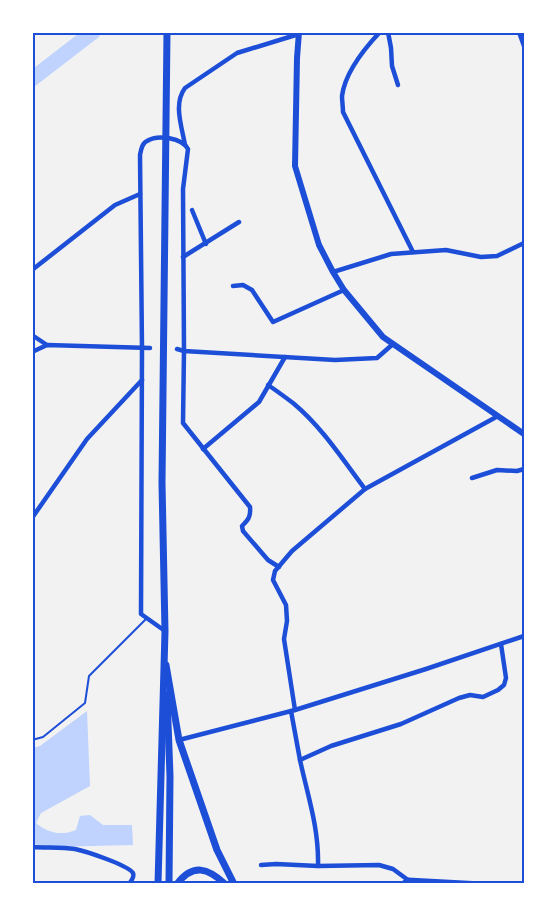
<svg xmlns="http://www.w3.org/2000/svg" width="557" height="916" font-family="'Public Sans',sans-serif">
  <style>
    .water { fill: #bfd3fe }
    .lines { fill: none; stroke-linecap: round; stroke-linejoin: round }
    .river { stroke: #bfd3fe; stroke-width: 15 }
    .service { stroke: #1d4ed8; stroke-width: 2 }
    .minor { stroke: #1d4ed8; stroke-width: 4.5 }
    .tertiary { stroke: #1d4ed8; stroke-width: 5 }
    .secondary { stroke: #1d4ed8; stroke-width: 6 }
    .primary { stroke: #1d4ed8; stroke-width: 7 }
    .trunk { stroke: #1d4ed8; stroke-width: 7 }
    .neatline { fill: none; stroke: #1d4ed8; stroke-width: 2 }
  </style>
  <rect width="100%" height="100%" fill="#f2f2f2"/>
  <!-- water -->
  <path class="water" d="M 87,711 L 90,786 L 41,813 L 36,823 C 47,833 62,836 76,830 L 80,816 L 90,815 L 103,825 L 132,825 L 133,845 L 49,847 L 33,844 L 33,748 L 40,746 Z"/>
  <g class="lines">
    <!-- river -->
    <path class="river" d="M 32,79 L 93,32"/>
    <!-- service -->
    <path class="service" d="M 32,740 L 43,737 L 85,703 L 89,676 L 146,619"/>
    <!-- minor -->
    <g class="minor">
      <path d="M 380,32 C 364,49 345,72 342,96 C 342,101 343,107 343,112 L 413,252"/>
      <path d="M 388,32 L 391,48 L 392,66 L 398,85"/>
      <path d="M 519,32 L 524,46"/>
      <path d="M 185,145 C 182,127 173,104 185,88 L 237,53 L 299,34"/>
      <path d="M 192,210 L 206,244"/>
      <path d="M 183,257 L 239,222"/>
      <path d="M 32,270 L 115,205 L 140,194"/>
      <path d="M 333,272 L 391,254 L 446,250 L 481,257 L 497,256 L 524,243"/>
      <path d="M 233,286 L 243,285 L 252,290 L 273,322 L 344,290"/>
      <path d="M 32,335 L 47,345"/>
      <path d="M 177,349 L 184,351 L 335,360 L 377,358 L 393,344"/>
      <path d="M 32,352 L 47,345 L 150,348"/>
      <path d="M 268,385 C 277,391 285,397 293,403 C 322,427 343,460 365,489"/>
      <path d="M 203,449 L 259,402 L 285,357"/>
      <path d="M 472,478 L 497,470 L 517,471 L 524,469"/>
      <path d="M 32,518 L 87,439 L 142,380"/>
      <path d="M 165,631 L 141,614 L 142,348 L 140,155 C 141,150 142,143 147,141 C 158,134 182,138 188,149 L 183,189 L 184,351 L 183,423 L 250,507 C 251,517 248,520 242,526 L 243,531 L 268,560 L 279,567"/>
      <path d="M 295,710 L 284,639 L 287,621 L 286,605 L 273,580 L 275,571 L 292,551 L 365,489 L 498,416"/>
      <path d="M 291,711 C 294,727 297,744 300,760 C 308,797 319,828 318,866"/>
      <path d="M 179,740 L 295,710 L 426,669 L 524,636"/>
      <path d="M 300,760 L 331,746 L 401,724 L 459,698 L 470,695 L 483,697 L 498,690 L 504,685 L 506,678 L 501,644"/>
      <path d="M 32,847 C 47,848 61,847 75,849 C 85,851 128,865 133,873 C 135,877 131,881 129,884"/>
      <path d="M 261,865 L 276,864 L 318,866 L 379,865 L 393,869 L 408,880 L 408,884"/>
    </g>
    <!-- tertiary -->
    <path class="tertiary" d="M 402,884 L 408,880 L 482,884"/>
    <!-- secondary -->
    <path class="secondary" d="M 299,32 L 297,58 L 295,166 L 319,245 L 333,272 L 344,290 L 383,337 L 524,434"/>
    <!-- primary -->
    <g class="primary">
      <path d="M 166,665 L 179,740 L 217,850 L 234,884"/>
      <path d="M 177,884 C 193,863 208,868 225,884"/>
    </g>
    <!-- trunk -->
    <g class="trunk">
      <path d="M 167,695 L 170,776 L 169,884"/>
      <path d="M 158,884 L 165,631 L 162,483 L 167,32"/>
    </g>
  </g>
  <!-- border -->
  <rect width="557" height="916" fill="none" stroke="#ffffff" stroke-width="68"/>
  <rect x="34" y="34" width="489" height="848" class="neatline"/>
</svg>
